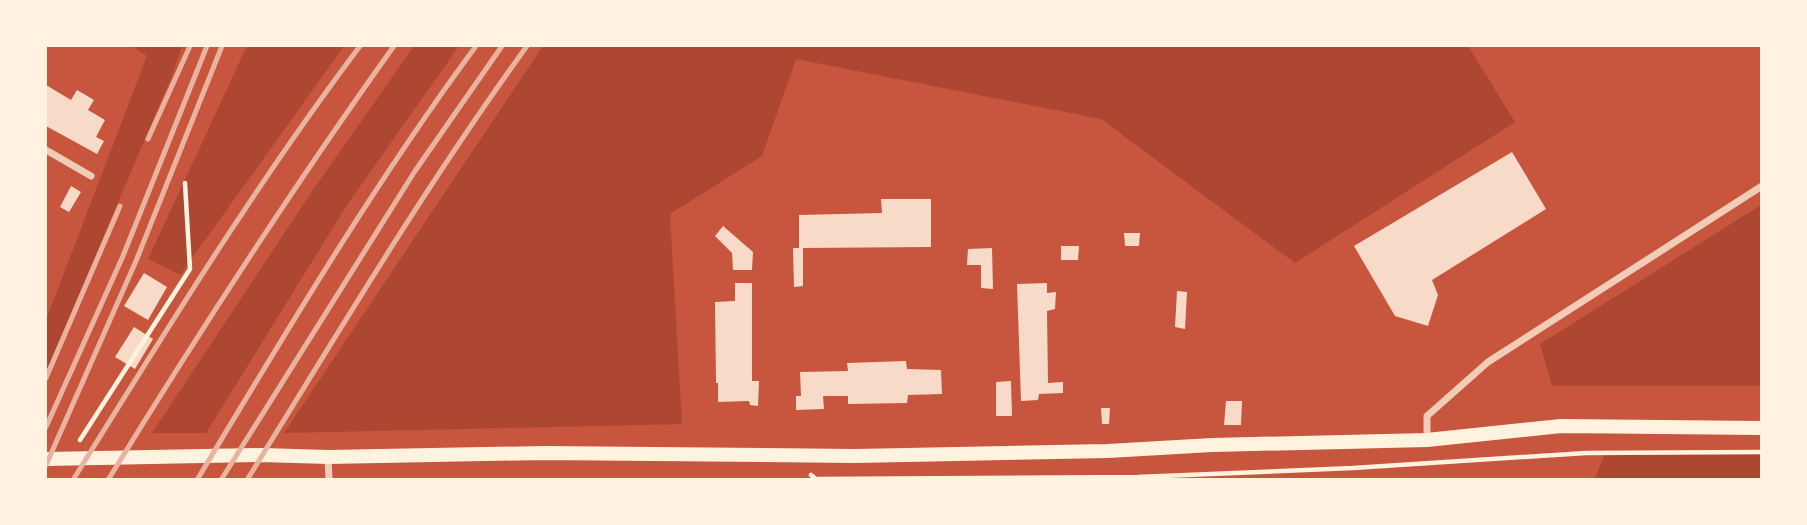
<svg xmlns="http://www.w3.org/2000/svg" width="1807" height="525" font-family="'Space Grotesk',sans-serif">
  <style>
    .green { fill: #ae4732 }
    .building { fill: #f7dbc8 }
    .lines { fill: none; stroke-linecap: round; stroke-linejoin: round }
    .path { stroke: #fff3e0; stroke-width: 4.5 }
    .minor { stroke: #f1ccb7; stroke-width: 7 }
    .secondary { stroke: #fff3e0; stroke-width: 14 }
    .rail { stroke: #e9b49f; stroke-width: 5 }
  </style>
  <rect width="100%" height="100%" fill="#c8553d"/>
  <!-- green -->
  <g class="green">
    <path d="M 132,46 L 182,46 L 173,73 L 46,372 L 46,320 L 147,56 Z"/>
    <path d="M 247,46 L 344,46 L 180,275 L 148,259 Z"/>
    <path d="M 414,46 L 459,46 L 347,205 L 206,433 L 152,433 L 313,190 Z"/>
    <path d="M 543,46 L 1468,46 L 1515,122 L 1295,263 L 1101,119 L 796,59 L 762,156 L 670,214 L 682,424 L 284,433 Z"/>
    <path d="M 1761,205 L 1761,386 L 1552,386 L 1540,344 Z"/>
    <path d="M 1606,451 L 1761,451 L 1761,479 L 1594,480 Z"/>
  </g>
  <!-- building -->
  <g class="building">
    <path d="M 46,85 L 71,100 L 77,90 L 94,100 L 88,110 L 105,120 L 96,137 L 104,141 L 97,154 L 46,126 Z"/>
    <path d="M 1512,152 L 1546,209 L 1432,280 L 1438,295 L 1428,326 L 1395,316 L 1354,246 Z"/>
    <path d="M 71,186 L 81,192 L 69,212 L 60,207 Z"/>
    <path d="M 881,199 L 931,199 L 931,247 L 803,248 L 803,286 L 794,287 L 793,248 L 799,248 L 799,215 L 882,213 Z"/>
    <path d="M 723,226 L 753,252 L 752,270 L 733,270 L 732,253 L 715,236 Z"/>
    <path d="M 1124,233 L 1140,233 L 1139,246 L 1125,246 Z"/>
    <path d="M 1061,246 L 1079,246 L 1078,260 L 1061,260 Z"/>
    <path d="M 992,248 L 993,289 L 981,288 L 981,265 L 967,265 L 968,249 Z"/>
    <path d="M 144,273 L 167,287 L 148,320 L 124,306 Z"/>
    <path d="M 735,283 L 752,283 L 752,381 L 759,381 L 758,406 L 750,405 L 749,401 L 718,402 L 718,383 L 716,383 L 715,302 L 735,301 Z"/>
    <path d="M 1047,283 L 1047,293 L 1056,292 L 1055,309 L 1047,311 L 1048,383 L 1063,382 L 1063,393 L 1039,394 L 1038,400 L 1021,401 L 1017,284 Z"/>
    <path d="M 1177,291 L 1187,292 L 1185,329 L 1175,327 Z"/>
    <path d="M 134,327 L 153,339 L 135,369 L 115,357 Z"/>
    <path d="M 906,361 L 907,369 L 941,370 L 942,394 L 908,395 L 907,403 L 848,404 L 848,396 L 823,396 L 824,409 L 796,410 L 796,396 L 801,396 L 800,372 L 848,371 L 847,363 Z"/>
    <path d="M 1011,381 L 1012,416 L 996,416 L 996,382 Z"/>
    <path d="M 1226,401 L 1242,401 L 1241,425 L 1224,425 Z"/>
    <path d="M 1101,408 L 1110,408 L 1109,424 L 1102,424 Z"/>
  </g>
  <g class="lines">
    <!-- path -->
    <g class="path">
      <path d="M 80,440 L 190,269 L 185,183"/>
      <path d="M 811,475 L 816,479 L 1138,477 L 1353,468 L 1586,453 L 1762,452"/>
    </g>
    <!-- minor -->
    <g class="minor">
      <path d="M 46,150 L 91,176"/>
      <path d="M 1427,439 L 1427,416 L 1488,362 L 1762,186"/>
      <path d="M 328,457 L 329,480"/>
    </g>
    <!-- secondary -->
    <path class="secondary" d="M 46,459 L 262,455 L 328,457 L 543,453 L 856,456 L 1108,451 L 1212,445 L 1427,440 L 1561,426 L 1762,428"/>
    <!-- rail -->
    <g class="rail">
      <path d="M 148,139 L 190,46"/>
      <path d="M 46,378 L 120,206"/>
      <path d="M 46,427 L 123,256 L 207,46"/>
      <path d="M 46,465 L 136,261 L 222,46"/>
      <path d="M 73,480 C 165,332 256,184 360,46"/>
      <path d="M 108,480 C 199,332 293,187 394,46"/>
      <path d="M 197,480 C 286,332 374,184 476,46"/>
      <path d="M 221,480 L 415,171 L 502,46"/>
      <path d="M 247,480 C 338,333 426,185 527,46"/>
    </g>
  </g>
  <!-- border -->
  <rect width="1807" height="525" fill="none" stroke="#fff3e0" stroke-width="94"/>
</svg>
